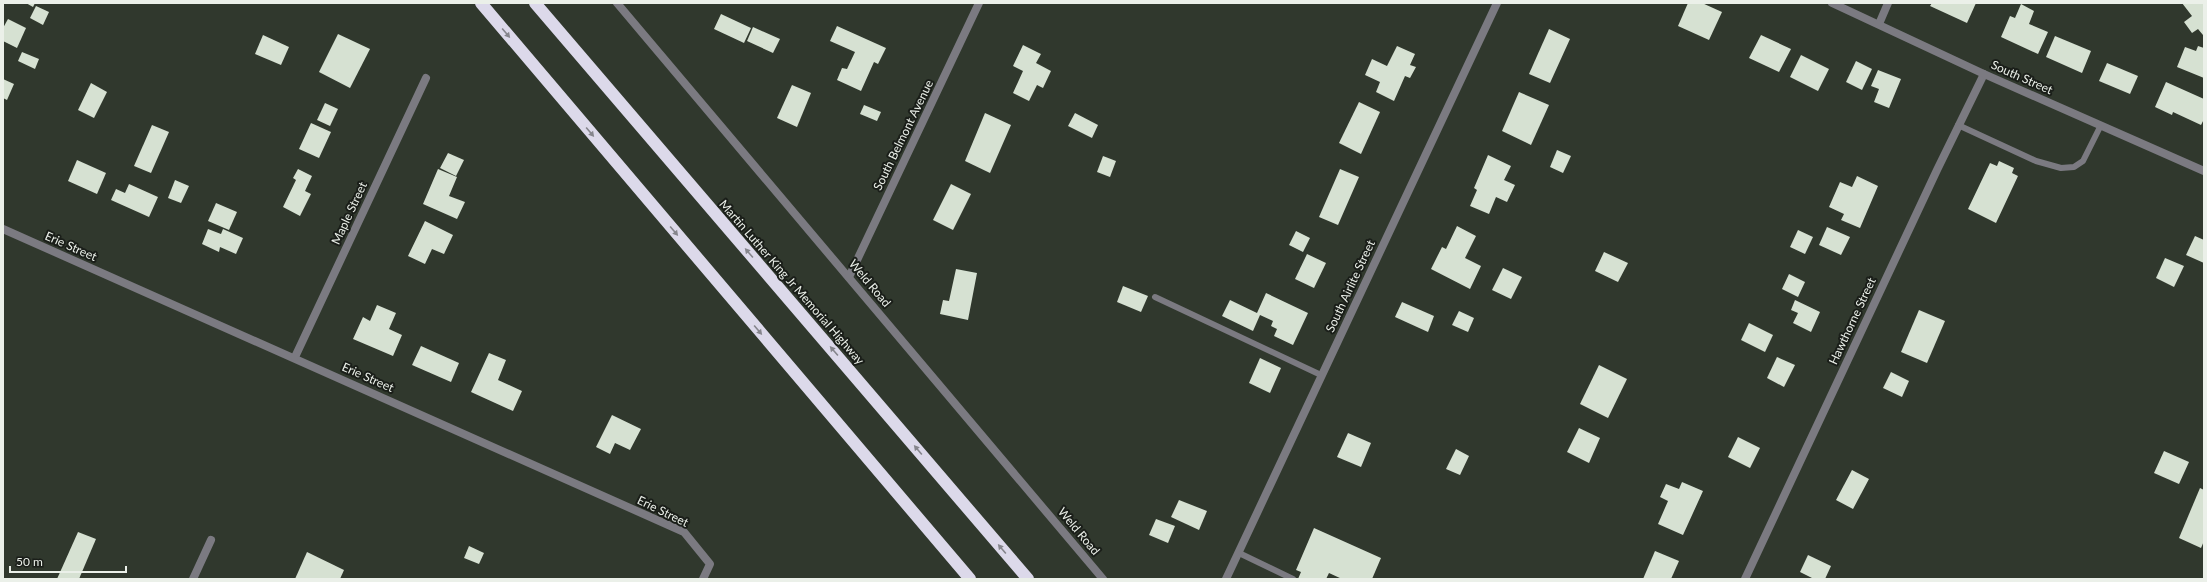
<svg xmlns="http://www.w3.org/2000/svg" width="2207" height="582" font-family="Lato,sans-serif">
  <style>
    .building { fill: #d6e1d2 }
    .lines { fill: none; stroke-linecap: round; stroke-linejoin: round }
    .service { stroke: #7b7a81; stroke-width: 6 }
    .minor { stroke: #7b7a81; stroke-width: 8 }
    .tertiary { stroke: #7b7a81; stroke-width: 8 }
    .motorway { stroke: #dcd9ea; stroke-width: 12 }
    .oneway { fill: #85858c }
    .labels { text-anchor: middle; dominant-baseline: central; stroke-width: 4; stroke-linejoin: round; paint-order: stroke }
    .street-label { font-size: 12px; fill: #ebf0e9; stroke: #1a1e19 }
  </style>
  <rect width="100%" height="100%" fill="#30382d"/>
  <!-- building -->
  <g class="building">
    <path d="M 26,3 L 35,3 L 33,7 Z"/>
    <path d="M 1688,3 L 1702,3 L 1722,12 L 1709,40 L 1678,26 Z"/>
    <path d="M 1932,3 L 1976,3 L 1967,23 L 1930,6 Z"/>
    <path d="M 2182,3 L 2204,3 L 2203,35 L 2198,29 L 2192,33 L 2184,22 L 2192,16 Z"/>
    <path d="M 2021,4 L 2034,11 L 2029,24 L 2048,32 L 2038,54 L 2001,37 L 2010,16 L 2015,18 Z"/>
    <path d="M 36,6 L 49,12 L 43,25 L 30,18 Z"/>
    <path d="M 721,14 L 751,28 L 744,43 L 714,29 Z"/>
    <path d="M 8,19 L 26,28 L 17,48 L 3,41 L 3,28 Z"/>
    <path d="M 837,26 L 886,48 L 878,64 L 874,62 L 861,91 L 837,80 L 842,68 L 847,69 L 855,52 L 830,41 Z"/>
    <path d="M 753,27 L 780,39 L 773,53 L 747,41 Z"/>
    <path d="M 1549,29 L 1570,39 L 1550,83 L 1529,74 Z"/>
    <path d="M 338,34 L 370,49 L 350,88 L 319,72 Z"/>
    <path d="M 263,35 L 289,47 L 281,65 L 255,54 Z"/>
    <path d="M 1761,35 L 1791,49 L 1779,72 L 1749,58 Z"/>
    <path d="M 2055,36 L 2091,51 L 2082,73 L 2046,57 Z"/>
    <path d="M 1023,45 L 1041,54 L 1036,63 L 1051,71 L 1043,88 L 1037,85 L 1029,101 L 1013,93 L 1023,71 L 1013,66 Z"/>
    <path d="M 1397,46 L 1415,54 L 1410,65 L 1416,67 L 1410,78 L 1405,76 L 1394,101 L 1376,92 L 1380,82 L 1365,75 L 1372,59 L 1387,66 Z"/>
    <path d="M 2198,46 L 2204,48 L 2204,78 L 2177,67 L 2185,47 L 2196,51 Z"/>
    <path d="M 22,52 L 39,59 L 35,69 L 18,61 Z"/>
    <path d="M 1801,55 L 1829,69 L 1818,91 L 1790,77 Z"/>
    <path d="M 1856,61 L 1872,69 L 1862,90 L 1846,82 Z"/>
    <path d="M 2107,63 L 2138,76 L 2130,94 L 2099,81 Z"/>
    <path d="M 1878,70 L 1901,79 L 1889,108 L 1874,102 L 1879,89 L 1871,86 Z"/>
    <path d="M 3,79 L 14,84 L 7,100 L 3,98 Z"/>
    <path d="M 2166,82 L 2204,99 L 2204,119 L 2201,125 L 2173,112 L 2172,115 L 2155,107 Z"/>
    <path d="M 91,83 L 107,92 L 94,118 L 78,110 Z"/>
    <path d="M 792,85 L 811,93 L 797,127 L 777,118 Z"/>
    <path d="M 1519,92 L 1549,105 L 1531,145 L 1502,131 Z"/>
    <path d="M 1359,102 L 1380,112 L 1361,154 L 1339,143 Z"/>
    <path d="M 325,103 L 338,109 L 330,126 L 317,120 Z"/>
    <path d="M 864,105 L 881,112 L 877,121 L 860,114 Z"/>
    <path d="M 985,113 L 1011,125 L 990,173 L 965,161 Z"/>
    <path d="M 1075,113 L 1098,125 L 1092,138 L 1068,126 Z"/>
    <path d="M 311,123 L 331,132 L 319,158 L 299,149 Z"/>
    <path d="M 152,125 L 169,132 L 151,173 L 134,166 Z"/>
    <path d="M 1557,150 L 1571,156 L 1563,173 L 1550,167 Z"/>
    <path d="M 448,153 L 464,160 L 456,176 L 440,168 Z"/>
    <path d="M 1488,155 L 1511,166 L 1504,180 L 1515,185 L 1507,202 L 1496,197 L 1489,214 L 1470,206 L 1477,190 L 1474,188 Z"/>
    <path d="M 1103,156 L 1116,161 L 1110,177 L 1097,172 Z"/>
    <path d="M 77,160 L 106,173 L 97,194 L 68,181 Z"/>
    <path d="M 1999,161 L 2014,168 L 2012,173 L 2018,176 L 1996,223 L 1968,209 L 1990,163 L 1997,166 Z"/>
    <path d="M 298,169 L 312,176 L 305,191 L 311,194 L 300,216 L 283,207 L 296,180 L 293,178 Z"/>
    <path d="M 438,169 L 457,177 L 449,196 L 465,202 L 457,219 L 423,204 Z"/>
    <path d="M 1340,169 L 1359,177 L 1338,225 L 1319,217 Z"/>
    <path d="M 1857,176 L 1878,186 L 1860,228 L 1841,220 L 1844,214 L 1829,207 L 1840,182 L 1852,187 Z"/>
    <path d="M 175,180 L 189,186 L 181,203 L 168,198 Z"/>
    <path d="M 129,184 L 158,197 L 149,217 L 111,200 L 116,189 L 125,193 Z"/>
    <path d="M 951,184 L 971,194 L 953,230 L 933,220 Z"/>
    <path d="M 216,203 L 237,212 L 229,230 L 208,221 Z"/>
    <path d="M 425,221 L 453,235 L 444,254 L 432,249 L 425,264 L 408,256 Z"/>
    <path d="M 1457,226 L 1476,236 L 1465,258 L 1481,266 L 1470,289 L 1431,269 L 1442,247 L 1446,249 Z"/>
    <path d="M 1827,227 L 1850,237 L 1841,255 L 1819,245 Z"/>
    <path d="M 208,229 L 221,234 L 223,229 L 243,238 L 236,254 L 220,247 L 219,252 L 202,244 Z"/>
    <path d="M 1798,230 L 1813,237 L 1805,254 L 1790,247 Z"/>
    <path d="M 1296,231 L 1310,238 L 1303,252 L 1289,245 Z"/>
    <path d="M 2195,236 L 2204,240 L 2204,263 L 2186,255 Z"/>
    <path d="M 1604,252 L 1628,263 L 1618,282 L 1595,271 Z"/>
    <path d="M 1307,254 L 1326,263 L 1314,288 L 1295,279 Z"/>
    <path d="M 2165,258 L 2184,266 L 2174,287 L 2156,278 Z"/>
    <path d="M 1503,268 L 1522,277 L 1511,299 L 1492,290 Z"/>
    <path d="M 956,269 L 977,273 L 968,320 L 940,314 L 943,300 L 949,301 Z"/>
    <path d="M 1789,274 L 1805,282 L 1798,297 L 1782,289 Z"/>
    <path d="M 1123,286 L 1148,296 L 1141,312 L 1117,302 Z"/>
    <path d="M 1266,293 L 1308,313 L 1293,345 L 1274,336 L 1277,329 L 1271,326 L 1273,321 L 1260,315 L 1253,331 L 1222,316 L 1230,300 L 1257,313 Z"/>
    <path d="M 1795,300 L 1820,312 L 1811,332 L 1793,323 L 1798,313 L 1791,310 Z"/>
    <path d="M 1402,302 L 1434,316 L 1428,332 L 1395,317 Z"/>
    <path d="M 377,305 L 396,313 L 389,329 L 402,335 L 393,356 L 353,339 L 363,317 L 370,321 Z"/>
    <path d="M 1919,310 L 1945,321 L 1927,363 L 1901,352 Z"/>
    <path d="M 1459,311 L 1474,318 L 1468,332 L 1452,325 Z"/>
    <path d="M 1749,323 L 1773,335 L 1765,352 L 1741,340 Z"/>
    <path d="M 421,346 L 459,363 L 451,382 L 412,365 Z"/>
    <path d="M 489,353 L 506,360 L 498,380 L 522,391 L 513,411 L 471,392 Z"/>
    <path d="M 1777,357 L 1795,365 L 1784,387 L 1767,378 Z"/>
    <path d="M 1260,358 L 1281,368 L 1270,393 L 1249,383 Z"/>
    <path d="M 1599,365 L 1627,379 L 1608,418 L 1580,404 Z"/>
    <path d="M 1891,372 L 1909,381 L 1902,397 L 1883,388 Z"/>
    <path d="M 612,415 L 641,429 L 630,450 L 615,443 L 610,454 L 596,447 Z"/>
    <path d="M 1579,428 L 1600,438 L 1589,463 L 1567,452 Z"/>
    <path d="M 1348,433 L 1371,443 L 1361,467 L 1337,457 Z"/>
    <path d="M 1738,437 L 1760,448 L 1750,468 L 1728,457 Z"/>
    <path d="M 1456,449 L 1469,456 L 1460,475 L 1446,469 Z"/>
    <path d="M 2164,451 L 2189,462 L 2179,484 L 2154,473 Z"/>
    <path d="M 1852,470 L 1869,479 L 1853,509 L 1836,500 Z"/>
    <path d="M 1682,482 L 1703,491 L 1683,535 L 1658,524 L 1668,501 L 1660,497 L 1666,484 L 1679,489 Z"/>
    <path d="M 2200,488 L 2204,490 L 2204,541 L 2201,548 L 2179,538 Z"/>
    <path d="M 1179,500 L 1207,511 L 1199,530 L 1171,517 Z"/>
    <path d="M 1156,519 L 1175,526 L 1168,543 L 1149,535 Z"/>
    <path d="M 1314,528 L 1381,558 L 1372,579 L 1342,579 L 1329,573 L 1326,579 L 1298,579 L 1301,572 L 1296,570 Z"/>
    <path d="M 78,532 L 96,539 L 79,579 L 57,579 Z"/>
    <path d="M 469,546 L 484,553 L 479,564 L 464,558 Z"/>
    <path d="M 1655,551 L 1679,561 L 1671,579 L 1643,579 Z"/>
    <path d="M 307,552 L 344,570 L 340,579 L 295,579 Z"/>
    <path d="M 1808,555 L 1831,566 L 1825,579 L 1814,579 L 1800,572 Z"/>
  </g>
  <g class="lines">
    <!-- service -->
    <g class="service">
      <path d="M 1958,125 L 2036,161 L 2061,168 L 2074,167 L 2083,161 L 2101,125"/>
      <path d="M 1155,297 L 1321,375"/>
      <path d="M 1239,553 L 1293,579"/>
    </g>
    <!-- minor -->
    <g class="minor">
      <path d="M 617,3 L 1103,579"/>
      <path d="M 1879,24 L 1888,3"/>
      <path d="M 3,229 L 684,532 L 710,564 L 703,579"/>
      <path d="M 849,277 L 979,3"/>
      <path d="M 295,357 L 426,78"/>
      <path d="M 193,579 L 211,540"/>
      <path d="M 1226,579 L 1497,3"/>
      <path d="M 1745,579 L 1937,170 L 1984,74"/>
    </g>
    <!-- tertiary -->
    <path class="tertiary" d="M 1832,3 L 1984,74 L 2204,171"/>
    <!-- motorway -->
    <g class="motorway">
      <path d="M 481,3 L 970,579"/>
      <path d="M 535,3 L 1028,579"/>
    </g>
  </g>
  <!-- one-way arrows -->
  <defs><path id="oneway-solid" d="M-6-.8H1V-3.2L6.5 0L1 3.2V.8H-6Z"/></defs>
  <g class="oneway">
    <use href="#oneway-solid" transform="translate(506 33) rotate(50)"/>
    <use href="#oneway-solid" transform="translate(590 132) rotate(50)"/>
    <use href="#oneway-solid" transform="translate(674 231) rotate(50)"/>
    <use href="#oneway-solid" transform="translate(749 253) rotate(-131)"/>
    <use href="#oneway-solid" transform="translate(758 330) rotate(50)"/>
    <use href="#oneway-solid" transform="translate(834 351) rotate(-131)"/>
    <use href="#oneway-solid" transform="translate(918 450) rotate(-130)"/>
    <use href="#oneway-solid" transform="translate(1002 549) rotate(-130)"/>
  </g>
  <g class="labels">
    <!-- street labels -->
    <g class="street-label">
      <text transform="translate(2022 77) rotate(24)">South Street</text>
      <text transform="translate(903 135) rotate(-64)">South Belmont Avenue</text>
      <text transform="translate(349 213) rotate(-65)">Maple Street</text>
      <text transform="translate(71 246) rotate(24)">Erie Street</text>
      <text transform="translate(792 282) rotate(49)">Martin Luther King Jr Memorial Highway</text>
      <text transform="translate(870 283) rotate(50)">Weld Road</text>
      <text transform="translate(1350 286) rotate(-65)">South Airlite Street</text>
      <text transform="translate(1852 321) rotate(-65)">Hawthorne Street</text>
      <text transform="translate(368 377) rotate(24)">Erie Street</text>
      <text transform="translate(663 511) rotate(26)">Erie Street</text>
      <text transform="translate(1079 531) rotate(50)">Weld Road</text>
    </g>
  </g>
  <!-- border -->
  <rect width="2207" height="582" fill="none" stroke="#ebf0e9" stroke-width="8"/>
  <!-- scale -->
  <path d="M10 566v6h116v-6" fill="none" stroke="#ebf0e9" stroke-width="2"/>
  <text x="16" y="566" font-size="12" fill="#ebf0e9" stroke="#1a1e19" stroke-width="3" paint-order="stroke">50 m</text>
</svg>
